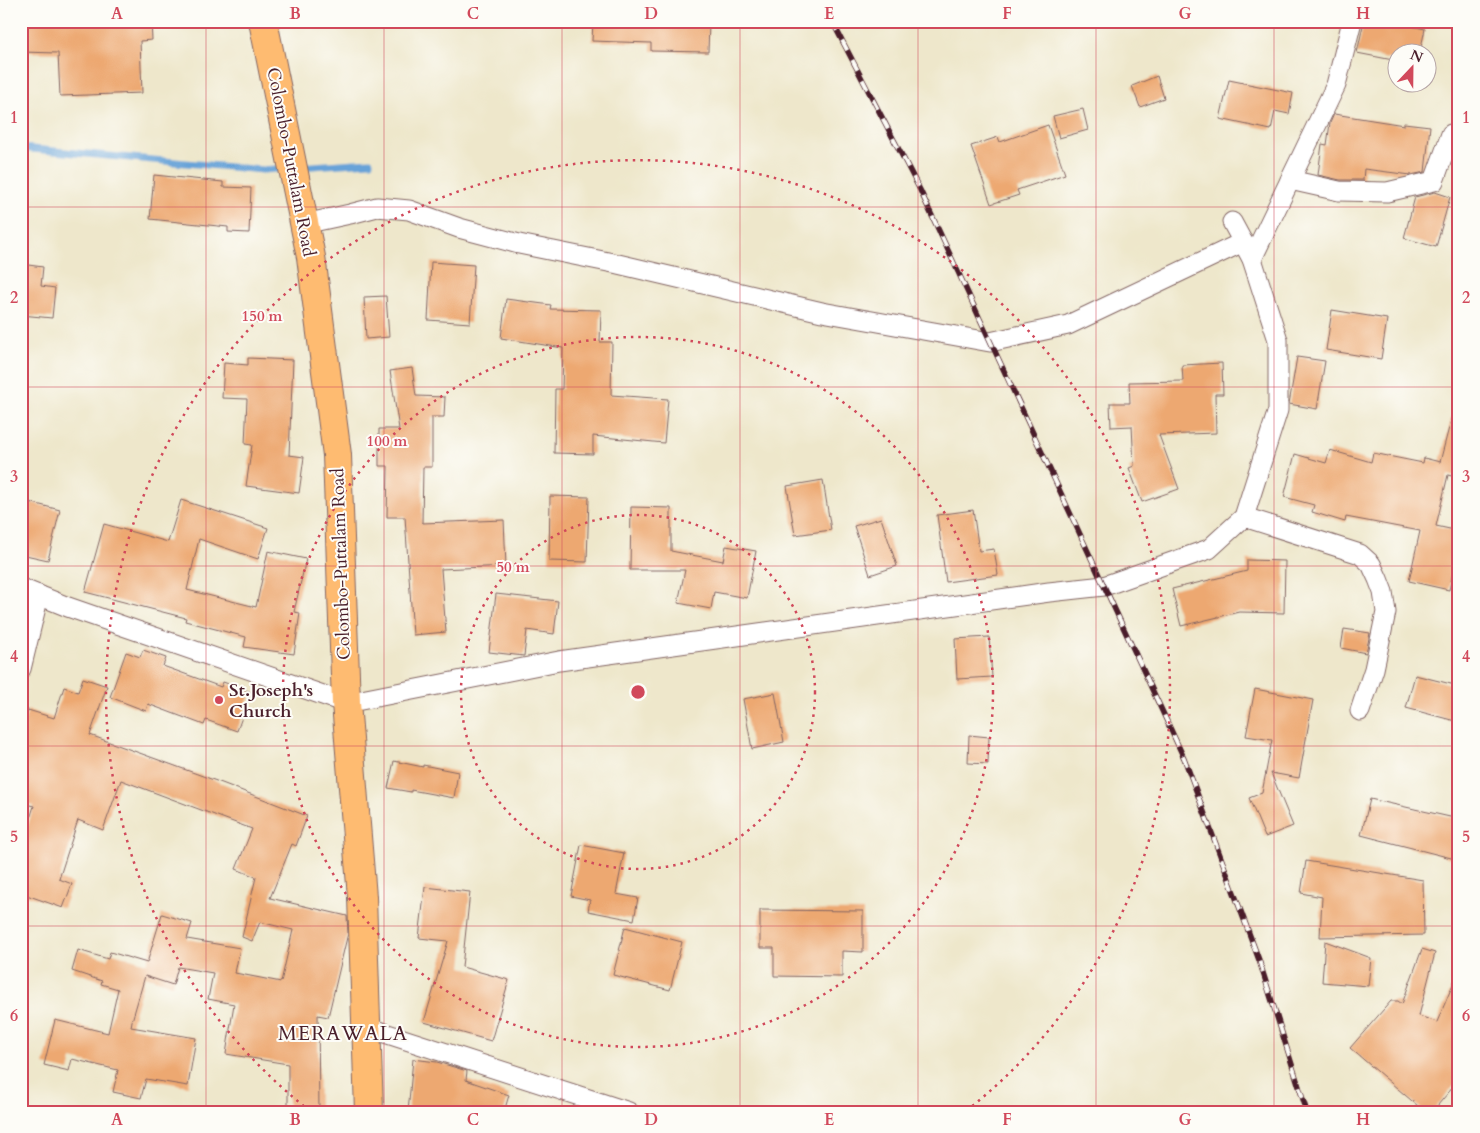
<svg xmlns="http://www.w3.org/2000/svg" width="1480" height="1133" font-family="Cardo,serif">
  <style>
    .lines { fill: none; stroke-linecap: round; stroke-linejoin: round }
    .stream { stroke: #68a3d8; stroke-width: 7 }
    .building { fill: #eda871 }
    .minor-casing { stroke: #836563; stroke-width: 21 }
    .trunk-casing { stroke: #836563; stroke-width: 30 }
    .minor { stroke: #fff; stroke-width: 19 }
    .trunk { stroke: #febb71; stroke-width: 28 }
    .rail-casing { stroke: #4a1f2b; stroke-width: 5.5 }
    .rail { stroke: #fdfcf7; stroke-width: 4; stroke-dasharray: 11; stroke-linecap: butt }
    .grid { fill: none; stroke: #d1495b; stroke-width: 1; stroke-opacity: 0.55 }
    .ring { fill: none; stroke: #d1495b; stroke-width: 2.5; stroke-dasharray: 2.5 5 }
    .poi-dot { fill: #d1495b; stroke: #fdfcf7; stroke-width: 2 }
    .labels { text-anchor: middle; dominant-baseline: central; stroke-width: 4; stroke-linejoin: round; paint-order: stroke }
    .street-label { font-size: 18px; fill: #4a1f2b; stroke: #fdfcf7 }
    .poi-label { font-size: 18px; font-weight: bold; fill: #4a1f2b; stroke: #fdfcf7; text-anchor: start }
    .quarter-label { font-size: 20px; letter-spacing: 1px; fill: #4a1f2b; stroke: #fdfcf7 }
    .centre { fill: #d1495b; stroke: #fdfcf7; stroke-width: 2.5 }
    .ring-label { font-size: 15px; text-anchor: middle; font-weight: bold; fill: #d1495b; stroke: #fdfcf7; stroke-width: 4; stroke-linejoin: round; paint-order: stroke }
    .neatline { fill: none; stroke: #d1495b; stroke-width: 2 }
    .grid-label { font-size: 16px; text-anchor: middle; font-weight: bold; fill: #d1495b }
  </style>
  <rect width="100%" height="100%" fill="#fdfcf7"/>
  <filter id="ink" filterUnits="userSpaceOnUse"><feTurbulence type="fractalNoise" baseFrequency=".02" numOctaves="2"/><feDisplacementMap in="SourceGraphic" scale="10" xChannelSelector="R" yChannelSelector="G"/><feConvolveMatrix kernelMatrix="1 2 1 2 8 2 1 2 1" color-interpolation-filters="sRGB"/></filter>
  <filter id="wash" filterUnits="userSpaceOnUse"><feTurbulence type="fractalNoise" baseFrequency=".0096" numOctaves="4" result="noise"/><feDisplacementMap in="SourceGraphic" scale="20" xChannelSelector="R" yChannelSelector="G"/><feGaussianBlur stdDeviation="1.12" result="paint"/><feColorMatrix in="noise" values="0 0 0 0 0 0 0 0 0 0 0 0 0 0 0 0 0 1.4 0 .05"/><feComposite in="paint" operator="in"/></filter>
  <g filter="url(#wash)">
    <rect width="100%" height="100%" fill="#eee7cb"/>
    <g class="lines">
      <!-- stream -->
      <g class="stream">
        <path d="M 21,148 L 263,170 L 288,168"/>
        <path d="M 298,167 L 370,162"/>
      </g>
    </g>
    <g id="blocks">
      <!-- building -->
      <g class="building">
        <path d="M 21,21 L 151,21 L 152,40 L 140,41 L 142,93 L 60,96 L 58,53 L 21,52 Z"/>
        <path d="M 593,21 L 677,21 L 677,23 L 709,23 L 708,52 L 651,51 L 651,43 L 592,41 Z"/>
        <path d="M 1364,21 L 1388,21 L 1425,29 L 1420,52 L 1398,52 L 1398,61 L 1357,53 Z"/>
        <path d="M 1157,76 L 1164,98 L 1140,107 L 1132,86 Z"/>
        <path d="M 1229,80 L 1293,93 L 1289,114 L 1275,111 L 1271,130 L 1220,119 Z"/>
        <path d="M 1083,109 L 1088,130 L 1059,138 L 1053,116 Z"/>
        <path d="M 1334,114 L 1404,125 L 1404,123 L 1430,126 L 1425,172 L 1411,175 L 1364,169 L 1363,180 L 1340,180 L 1318,175 L 1322,144 L 1327,145 L 1330,123 Z"/>
        <path d="M 1048,125 L 1065,174 L 1017,190 L 1019,195 L 991,204 L 971,146 L 998,137 L 1000,142 Z"/>
        <path d="M 154,175 L 223,182 L 223,187 L 251,188 L 249,233 L 228,232 L 228,227 L 150,219 Z"/>
        <path d="M 1435,192 L 1450,197 L 1436,247 L 1404,238 L 1415,197 Z"/>
        <path d="M 431,262 L 474,265 L 470,323 L 428,320 Z"/>
        <path d="M 21,264 L 43,267 L 41,286 L 55,288 L 52,318 L 21,315 Z"/>
        <path d="M 386,296 L 389,337 L 366,339 L 364,297 Z"/>
        <path d="M 506,299 L 551,305 L 550,309 L 601,310 L 600,342 L 612,342 L 611,395 L 668,399 L 664,443 L 593,436 L 593,454 L 554,453 L 555,389 L 562,389 L 563,348 L 501,338 Z"/>
        <path d="M 1332,310 L 1387,319 L 1381,359 L 1326,350 Z"/>
        <path d="M 1297,357 L 1325,361 L 1317,409 L 1289,404 Z"/>
        <path d="M 248,358 L 293,360 L 289,455 L 304,457 L 299,493 L 246,486 L 252,445 L 245,444 L 247,399 L 222,398 L 224,363 L 248,365 Z"/>
        <path d="M 1222,363 L 1223,394 L 1215,394 L 1216,433 L 1159,435 L 1179,489 L 1142,502 L 1129,468 L 1134,466 L 1132,426 L 1111,427 L 1110,403 L 1130,403 L 1129,382 L 1183,381 L 1182,365 Z"/>
        <path d="M 412,368 L 416,396 L 445,397 L 444,417 L 432,417 L 432,467 L 423,467 L 422,523 L 504,520 L 506,566 L 441,569 L 446,632 L 413,635 L 405,517 L 387,517 L 388,466 L 379,466 L 379,429 L 399,429 L 390,371 Z"/>
        <path d="M 1452,416 L 1459,417 L 1459,478 L 1448,475 L 1436,526 L 1459,531 L 1459,547 L 1449,590 L 1409,581 L 1420,531 L 1346,517 L 1345,522 L 1312,512 L 1314,505 L 1284,497 L 1295,454 L 1326,463 L 1330,450 L 1371,462 L 1373,453 L 1423,463 L 1424,458 L 1440,462 Z"/>
        <path d="M 823,480 L 831,530 L 795,535 L 787,486 Z"/>
        <path d="M 550,496 L 589,497 L 587,562 L 549,561 Z"/>
        <path d="M 21,500 L 60,510 L 48,560 L 21,554 Z"/>
        <path d="M 181,500 L 268,528 L 258,559 L 199,539 L 187,590 L 256,607 L 268,551 L 306,559 L 294,612 L 300,613 L 294,654 L 244,647 L 246,637 L 185,621 L 186,618 L 85,592 L 104,524 L 168,542 Z"/>
        <path d="M 631,507 L 671,508 L 671,551 L 723,561 L 726,546 L 756,551 L 747,598 L 714,592 L 711,609 L 678,603 L 685,570 L 630,570 Z"/>
        <path d="M 973,510 L 979,551 L 994,549 L 998,575 L 946,582 L 937,515 Z"/>
        <path d="M 881,518 L 897,566 L 870,575 L 854,526 Z"/>
        <path d="M 1247,560 L 1285,561 L 1284,613 L 1239,612 L 1181,626 L 1172,589 L 1247,571 Z"/>
        <path d="M 496,594 L 558,601 L 554,634 L 527,630 L 524,656 L 489,652 Z"/>
        <path d="M 1344,629 L 1370,633 L 1366,653 L 1341,648 Z"/>
        <path d="M 989,637 L 992,677 L 957,679 L 955,639 Z"/>
        <path d="M 143,650 L 166,658 L 163,666 L 221,687 L 223,682 L 251,692 L 237,731 L 206,720 L 204,725 L 148,704 L 146,711 L 110,697 L 126,652 L 140,657 Z"/>
        <path d="M 1415,675 L 1459,686 L 1459,722 L 1406,708 Z"/>
        <path d="M 83,678 L 107,686 L 90,735 L 222,783 L 307,816 L 296,846 L 292,844 L 270,898 L 347,916 L 348,933 L 328,1017 L 318,1015 L 319,1112 L 288,1112 L 288,1064 L 226,1054 L 234,1004 L 208,999 L 213,973 L 178,967 L 173,985 L 145,976 L 132,1021 L 131,1027 L 196,1038 L 188,1086 L 146,1079 L 141,1098 L 113,1092 L 118,1070 L 72,1059 L 69,1071 L 44,1065 L 55,1020 L 108,1033 L 118,989 L 101,984 L 102,981 L 72,971 L 78,950 L 108,959 L 110,952 L 147,963 L 162,914 L 192,923 L 187,939 L 240,948 L 235,973 L 281,982 L 293,930 L 260,922 L 252,941 L 242,937 L 256,877 L 236,869 L 252,829 L 121,780 L 103,830 L 78,820 L 59,879 L 72,884 L 63,908 L 21,893 L 21,847 L 34,806 L 21,803 L 21,731 L 28,710 L 54,718 L 64,687 L 78,692 Z"/>
        <path d="M 1255,689 L 1313,700 L 1299,778 L 1271,773 L 1293,826 L 1265,837 L 1249,798 L 1262,793 L 1272,740 L 1246,736 Z"/>
        <path d="M 775,693 L 784,742 L 752,749 L 743,699 Z"/>
        <path d="M 969,735 L 989,737 L 988,764 L 968,763 Z"/>
        <path d="M 394,761 L 423,767 L 423,765 L 458,772 L 454,798 L 411,790 L 411,792 L 388,788 Z"/>
        <path d="M 1370,799 L 1459,819 L 1459,860 L 1361,835 Z"/>
        <path d="M 581,845 L 624,853 L 616,894 L 638,898 L 634,920 L 588,911 L 590,900 L 571,896 Z"/>
        <path d="M 1306,861 L 1423,880 L 1424,935 L 1320,937 L 1322,897 L 1301,893 Z"/>
        <path d="M 425,887 L 470,892 L 462,967 L 509,980 L 491,1041 L 424,1022 L 448,941 L 419,938 Z"/>
        <path d="M 760,910 L 863,911 L 863,952 L 842,951 L 842,977 L 774,976 L 774,948 L 760,948 Z"/>
        <path d="M 625,927 L 682,942 L 670,990 L 613,975 Z"/>
        <path d="M 1325,941 L 1371,958 L 1368,986 L 1322,982 Z"/>
        <path d="M 1422,949 L 1435,953 L 1419,1016 L 1437,1022 L 1459,970 L 1459,1080 L 1432,1112 L 1425,1112 L 1350,1048 L 1391,1001 L 1398,1001 L 1402,1004 Z"/>
        <path d="M 413,1059 L 437,1062 L 467,1071 L 466,1080 L 509,1095 L 504,1112 L 408,1112 Z"/>
      </g>
    </g>
  </g>
  <g filter="url(#ink)">
    <use href="#blocks" fill-opacity="0" stroke="#836563" stroke-width="1"/>
    <g class="lines">
      <defs>
        <g id="minor">
          <path d="M 1290,180 L 1339,191 L 1387,192 L 1434,181 L 1451,134"/>
          <path d="M 304,224 L 350,214 L 377,207 L 409,210 L 459,228 L 519,244 L 618,264 L 822,312 L 990,342 L 1068,325 L 1243,242"/>
          <path d="M 1252,259 L 1336,85 L 1352,21"/>
          <path d="M 1244,517 L 1360,554 L 1371,564 L 1378,579 L 1383,592 L 1386,612 L 1374,669 L 1360,711"/>
          <path d="M 21,588 L 68,607 L 346,703 L 559,661 L 1049,592 L 1104,586 L 1209,549 L 1244,517 L 1278,410 L 1278,340 L 1252,259 L 1232,222"/>
          <path d="M 21,669 L 39,595"/>
          <path d="M 366,1027 L 629,1112"/>
        </g>
        <path id="trunk" d="M 263,21 L 311,257 L 337,455 L 346,703 L 362,897 L 369,1112"/>
      </defs>
      <!-- minor casing -->
      <use href="#minor" class="minor-casing"/>
      <!-- trunk casing -->
      <use href="#trunk" class="trunk-casing"/>
      <!-- minor -->
      <use href="#minor" class="minor"/>
      <!-- trunk -->
      <use href="#trunk" class="trunk"/>
      <defs>
        <path id="rail" d="M 832,21 L 920,190 L 1184,758 L 1259,960 L 1307,1112"/>
      </defs>
      <!-- rail casing -->
      <use href="#rail" class="rail-casing"/>
      <!-- rail -->
      <use href="#rail" class="rail"/>
    </g>
  </g>
  <!-- grid -->
  <path class="grid" d="M 206,21 L 206,1112M 384,21 L 384,1112M 562,21 L 562,1112M 740,21 L 740,1112M 918,21 L 918,1112M 1096,21 L 1096,1112M 1274,21 L 1274,1112M 21,207 L 1459,207M 21,387 L 1459,387M 21,566 L 1459,566M 21,746 L 1459,746M 21,926 L 1459,926"/>
  <!-- distance rings -->
  <g class="ring">
    <circle cx="638" cy="692" r="177"/>
    <circle cx="638" cy="692" r="355"/>
    <path d="M310 1111A532 532 0 1 1 966 1111"/>
  </g>
  <!-- markers -->
  <circle class="poi-dot" cx="219" cy="700" r="5"/>
  <g class="labels">
    <!-- street labels -->
    <g class="street-label">
      <text transform="translate(291 162) rotate(79)">Colombo-Puttalam Road</text>
      <text transform="translate(341 564) rotate(-92)">Colombo-Puttalam Road</text>
    </g>
    <!-- poi labels -->
    <g class="poi-label">
      <text x="229" y="690">St.Joseph's<tspan x="229" dy="21">Church</tspan></text>
    </g>
    <!-- quarter labels -->
    <g class="quarter-label">
      <text x="343" y="1033">MERAWALA</text>
    </g>
  </g>
  <circle cx="638" cy="692" r="8" class="centre"/>
  <g class="ring-label">
    <text x="262" y="321">150 m</text>
    <text x="387" y="446">100 m</text>
    <text x="513" y="572">50 m</text>
  </g>
  <!-- margin -->
  <rect width="1480" height="1133" fill="none" stroke="#fdfcf7" stroke-width="55"/>
  <!-- north arrow -->
  <g transform="translate(1412 68) rotate(22)"><circle r="24" fill="#fdfcf7" stroke="#b5a4a5"/>
  <path d="M0-4L9 19L0 12L-9 19Z" fill="#d1495b"/>
  <text y="-8" font-size="14" font-weight="bold" text-anchor="middle" fill="#4a1f2b">N</text>
  </g>
  <rect x="28" y="28" width="1424" height="1078" class="neatline"/>
  <g class="grid-label">
    <text x="117" y="19">A</text>
    <text x="295" y="19">B</text>
    <text x="473" y="19">C</text>
    <text x="651" y="19">D</text>
    <text x="829" y="19">E</text>
    <text x="1007" y="19">F</text>
    <text x="1185" y="19">G</text>
    <text x="1363" y="19">H</text>
    <text x="14" y="123">1</text>
    <text x="1466" y="123">1</text>
    <text x="14" y="303">2</text>
    <text x="1466" y="303">2</text>
    <text x="14" y="482">3</text>
    <text x="1466" y="482">3</text>
    <text x="14" y="662">4</text>
    <text x="1466" y="662">4</text>
    <text x="14" y="842">5</text>
    <text x="1466" y="842">5</text>
    <text x="14" y="1021">6</text>
    <text x="1466" y="1021">6</text>
    <text x="117" y="1125">A</text>
    <text x="295" y="1125">B</text>
    <text x="473" y="1125">C</text>
    <text x="651" y="1125">D</text>
    <text x="829" y="1125">E</text>
    <text x="1007" y="1125">F</text>
    <text x="1185" y="1125">G</text>
    <text x="1363" y="1125">H</text>
  </g>
</svg>
